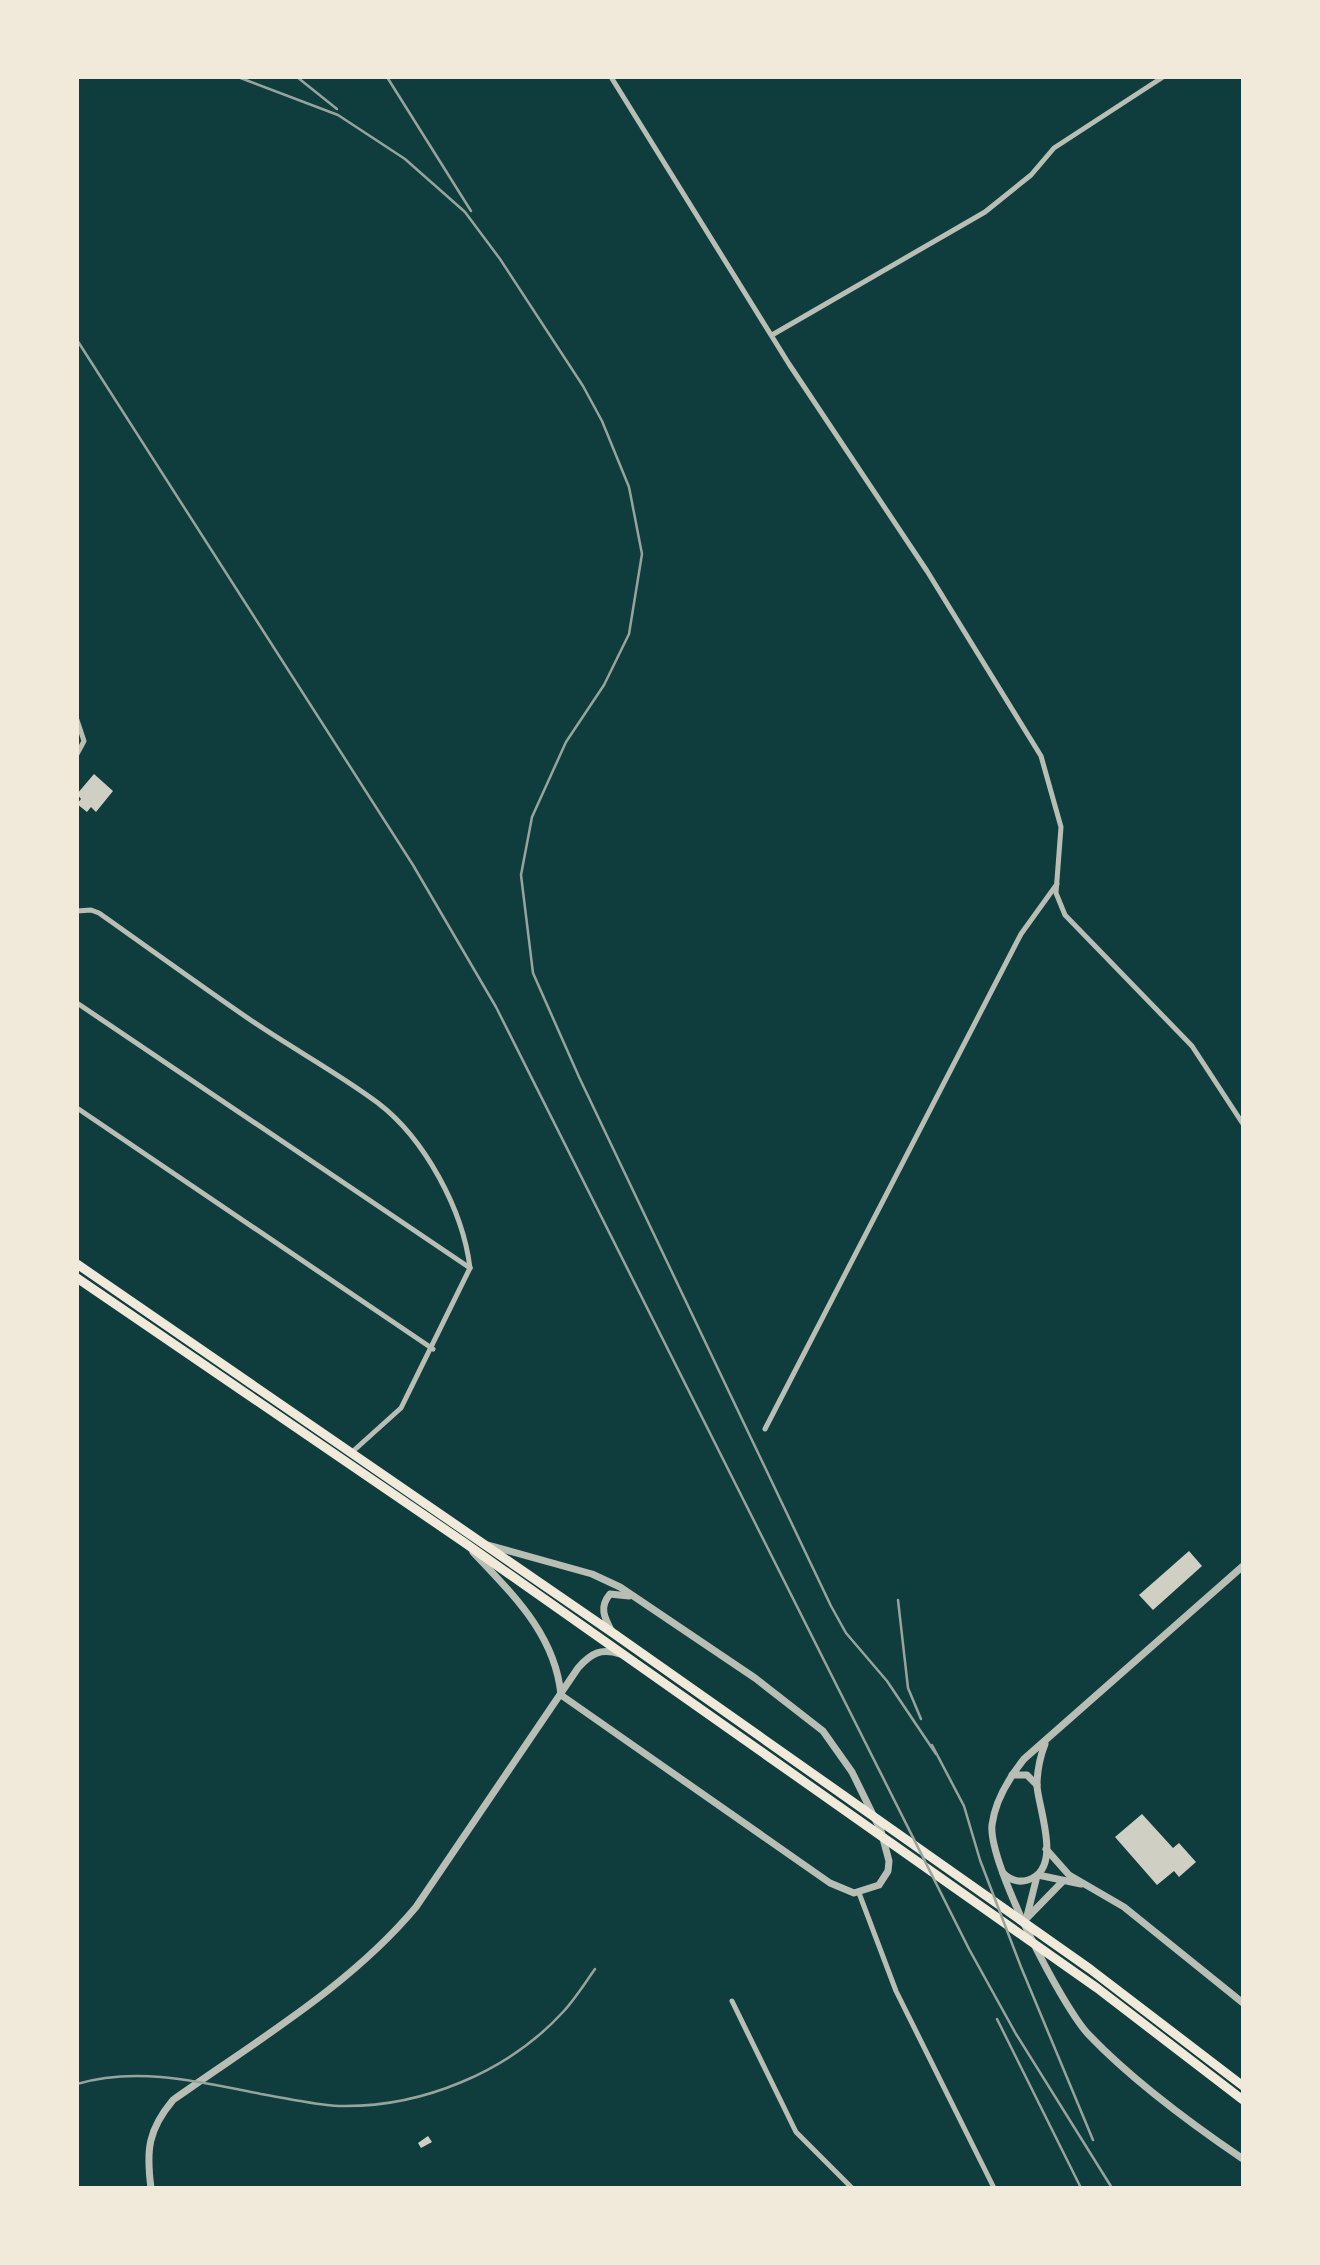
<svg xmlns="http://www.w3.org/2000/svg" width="1320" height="2265" font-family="Lora,serif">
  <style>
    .building { fill: #cfcfc3 }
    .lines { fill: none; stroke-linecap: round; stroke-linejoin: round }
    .minor { stroke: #b8beb3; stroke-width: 5 }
    .tertiary { stroke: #b8beb3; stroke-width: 7 }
    .primary { stroke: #f1e9da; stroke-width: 9 }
    .rail { stroke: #97a49c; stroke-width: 2.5 }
  </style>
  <rect width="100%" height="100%" fill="#0f3d3e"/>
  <!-- building -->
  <g class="building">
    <path d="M 94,774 L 113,791 L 96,812 L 91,807 L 87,812 L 77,804 L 81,799 L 77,794 Z"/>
    <path d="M 1189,1551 L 1202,1566 L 1153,1610 L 1139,1595 Z"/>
    <path d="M 1142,1814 L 1173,1848 L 1179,1843 L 1196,1862 L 1179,1877 L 1174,1871 L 1157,1885 L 1115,1837 Z"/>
    <path d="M 428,2136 L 432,2142 L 421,2148 L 418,2143 Z"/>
  </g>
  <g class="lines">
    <!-- minor -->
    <g class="minor">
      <path d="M 611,77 L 789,364 L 927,571 L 1041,756 L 1061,827 L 1056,893 L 1065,915 L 1192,1046 L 1243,1124"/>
      <path d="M 772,335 L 985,212 L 1031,175 L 1054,148 L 1163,77"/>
      <path d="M 77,720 L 84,741 L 77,754"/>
      <path d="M 77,911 L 91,910 L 99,913 C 150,949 201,986 252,1021 C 293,1049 338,1073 378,1103 C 425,1139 463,1210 470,1268"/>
      <path d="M 77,1003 L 470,1268"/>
      <path d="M 77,1108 L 433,1349"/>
      <path d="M 765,1429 L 1021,934 L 1057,884"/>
      <path d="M 351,1453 L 401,1408 L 470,1268"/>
      <path d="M 859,1893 L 896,1991 L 994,2188"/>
      <path d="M 732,2001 L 796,2132 L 852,2188"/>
    </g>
    <!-- tertiary -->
    <g class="tertiary">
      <path d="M 473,1552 C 513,1595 555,1634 561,1695 L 830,1883 L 854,1893 L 879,1885 L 888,1871 L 889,1861 L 881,1831 L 852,1772 L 823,1731 L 755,1678 L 620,1587 L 592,1574 L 488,1545"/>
      <path d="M 1243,1566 L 1024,1759 C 1009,1778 995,1800 992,1825 C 988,1863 1062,2007 1089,2035 C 1134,2082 1190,2123 1243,2159"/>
      <path d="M 612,1632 C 604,1617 599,1607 610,1594 L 629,1596"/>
      <path d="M 1012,1775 L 1027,1775 L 1037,1785"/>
      <path d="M 1046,1849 L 1069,1875 L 1124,1907 L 1243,2003"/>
      <path d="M 1003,1873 C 1010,1880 1018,1883 1028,1880 C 1063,1869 1039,1811 1037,1786 C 1037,1772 1040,1757 1045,1744"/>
      <path d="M 1038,1875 L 1081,1884"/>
      <path d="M 1027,1916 L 1037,1876"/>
      <path d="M 1027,1918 L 1063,1881"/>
      <path d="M 151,2188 C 146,2150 148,2130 173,2100 C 256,2041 350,1986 416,1907 L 578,1668 C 591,1653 601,1648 620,1654"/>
    </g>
    <!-- primary -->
    <g class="primary">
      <path d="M 77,1264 L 613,1633 L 1090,1969 L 1243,2086"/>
      <path d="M 77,1278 L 465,1543 L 1097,1988 L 1243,2100"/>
    </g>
    <!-- rail -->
    <g class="rail">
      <path d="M 238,77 L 338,115 L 405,159 L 465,212 L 500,259 L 583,386 L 602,421 L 629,487 L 642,554 L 629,634 L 604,685 L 566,742 L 532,817 L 521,875 L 533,973 L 579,1077 L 831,1606 L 846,1633 L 887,1681 L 936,1754"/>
      <path d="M 297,77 L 337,109"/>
      <path d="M 387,77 L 471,211"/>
      <path d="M 77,340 L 413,865 L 496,1007 L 969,1949 L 1016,2034 L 1112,2188"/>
      <path d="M 898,1600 L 908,1688 L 921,1719"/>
      <path d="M 932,1745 L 964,1806 L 980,1860 L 1021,1967 L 1093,2140"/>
      <path d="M 997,2019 L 1081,2188"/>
      <path d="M 77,2084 C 137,2066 201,2082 261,2094 C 286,2098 314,2105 339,2106 C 421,2108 508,2072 563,2012 C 575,1999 585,1983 595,1969"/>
    </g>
  </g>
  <!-- border -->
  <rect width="1320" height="2265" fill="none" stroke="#f1e9da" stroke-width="158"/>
</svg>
